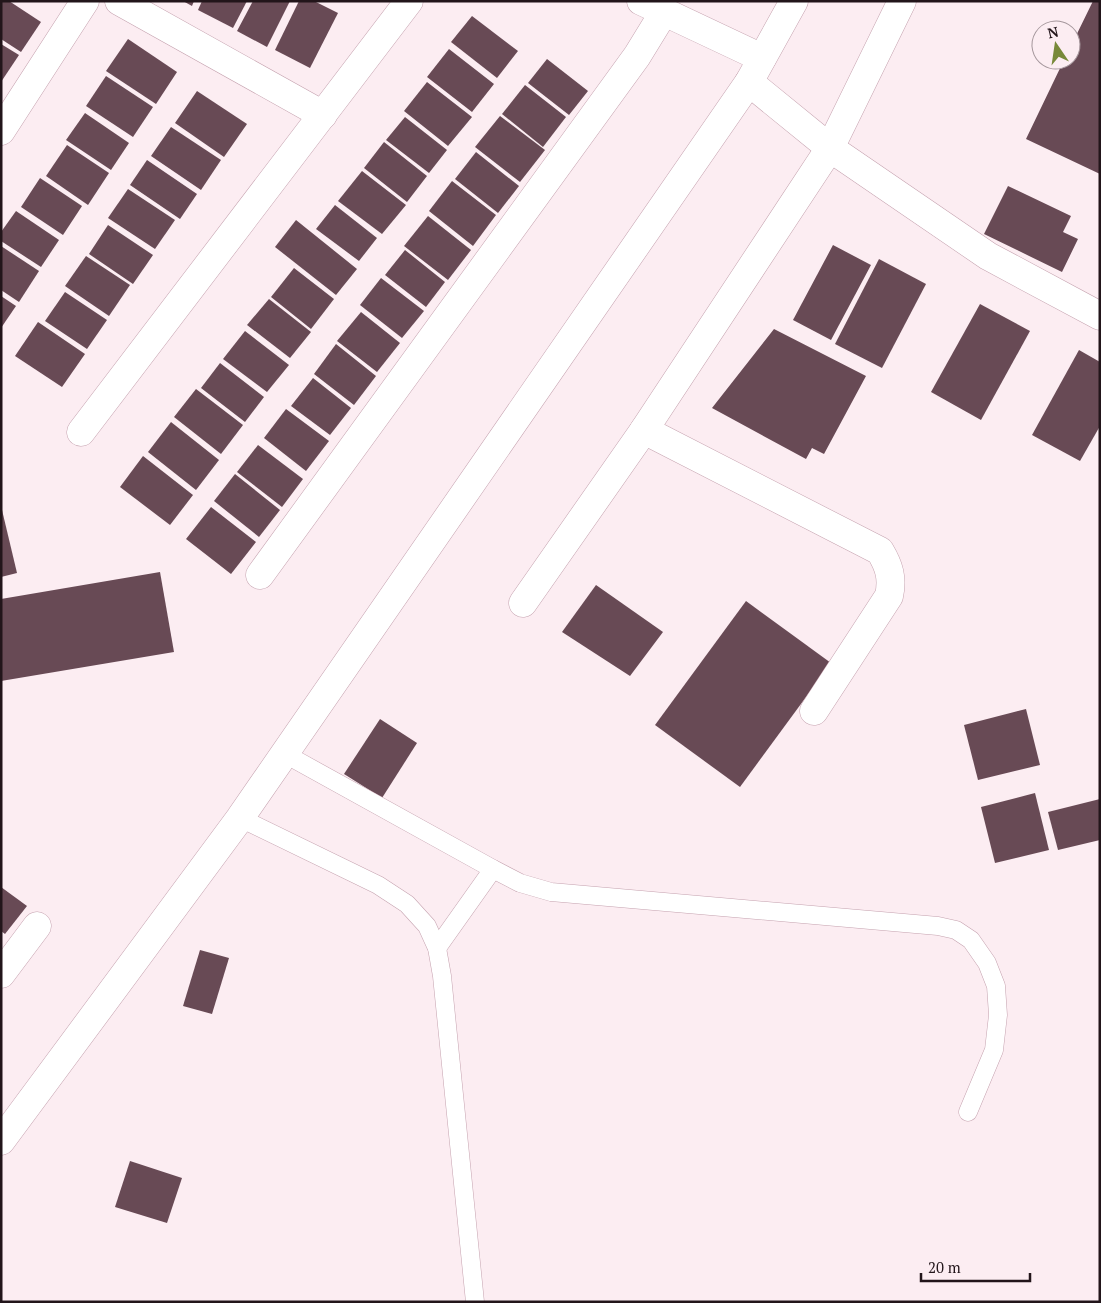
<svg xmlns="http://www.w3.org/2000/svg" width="1101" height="1303" font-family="'PT Serif',serif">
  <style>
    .building { fill: #684a55 }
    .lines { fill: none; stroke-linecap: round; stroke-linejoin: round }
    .service-casing { stroke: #c5a2af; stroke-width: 19 }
    .minor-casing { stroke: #c5a2af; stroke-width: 29 }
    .tertiary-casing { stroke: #c5a2af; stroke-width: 29 }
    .service { stroke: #fff; stroke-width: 18 }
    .minor { stroke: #fff; stroke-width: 28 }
    .tertiary { stroke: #fff; stroke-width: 28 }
  </style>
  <rect width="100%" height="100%" fill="#fcedf2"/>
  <!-- building -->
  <g class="building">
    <path d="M 1,1 L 9,1 L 41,22 L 21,52 L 1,39 Z"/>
    <path d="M 183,1 L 194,1 L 192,6 Z"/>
    <path d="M 202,1 L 247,1 L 233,28 L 198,10 Z"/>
    <path d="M 253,1 L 290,1 L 267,47 L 237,31 Z"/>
    <path d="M 299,1 L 314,1 L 338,13 L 310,68 L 275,50 Z"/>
    <path d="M 1093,1 L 1100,1 L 1100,174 L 1026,139 L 1064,60 L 1071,60 L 1071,46 Z"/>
    <path d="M 472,16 L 518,51 L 497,78 L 451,42 Z"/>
    <path d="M 128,39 L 177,72 L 156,104 L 106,71 Z"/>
    <path d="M 1,44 L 19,55 L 1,82 Z"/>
    <path d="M 449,49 L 494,84 L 472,112 L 427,77 Z"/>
    <path d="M 547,59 L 588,91 L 569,115 L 528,83 Z"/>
    <path d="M 106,76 L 153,107 L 133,137 L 86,106 Z"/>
    <path d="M 427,82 L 472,117 L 448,146 L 404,111 Z"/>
    <path d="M 525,85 L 566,117 L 543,147 L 502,114 Z"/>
    <path d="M 197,91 L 247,124 L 224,157 L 175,123 Z"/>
    <path d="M 85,113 L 129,143 L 111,170 L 66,140 Z"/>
    <path d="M 500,116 L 545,150 L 520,182 L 475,147 Z"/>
    <path d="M 405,117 L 447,150 L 429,173 L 386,140 Z"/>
    <path d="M 171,127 L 221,160 L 201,190 L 151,156 Z"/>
    <path d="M 384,142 L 427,176 L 407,202 L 364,168 Z"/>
    <path d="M 67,145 L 109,173 L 88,205 L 46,176 Z"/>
    <path d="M 476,152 L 519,186 L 498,213 L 455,179 Z"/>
    <path d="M 147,160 L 197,194 L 180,219 L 130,185 Z"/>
    <path d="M 362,171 L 406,205 L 382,234 L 338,201 Z"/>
    <path d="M 40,178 L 82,206 L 63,235 L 21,207 Z"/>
    <path d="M 452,181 L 496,215 L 473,246 L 429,211 Z"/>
    <path d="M 1008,186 L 1071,216 L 1063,232 L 1078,239 L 1062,272 L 984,234 Z"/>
    <path d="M 128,189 L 175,220 L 155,249 L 108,218 Z"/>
    <path d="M 335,205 L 377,238 L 359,261 L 316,229 Z"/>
    <path d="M 16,211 L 59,240 L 41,267 L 1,241 L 1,232 Z"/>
    <path d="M 428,216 L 471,250 L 448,280 L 404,246 Z"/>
    <path d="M 296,220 L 357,269 L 336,295 L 275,247 Z"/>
    <path d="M 108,225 L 153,255 L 133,284 L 89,254 Z"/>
    <path d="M 833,245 L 871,265 L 831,340 L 793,320 Z"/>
    <path d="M 1,246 L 39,271 L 19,302 L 1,290 Z"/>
    <path d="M 405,250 L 445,282 L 426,307 L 385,275 Z"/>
    <path d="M 86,256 L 130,285 L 109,316 L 65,286 Z"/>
    <path d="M 879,259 L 926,284 L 882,368 L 835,344 Z"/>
    <path d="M 294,268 L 334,299 L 311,329 L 271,297 Z"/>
    <path d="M 381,278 L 424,311 L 402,338 L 360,305 Z"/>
    <path d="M 65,292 L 107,320 L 87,349 L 45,321 Z"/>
    <path d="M 1,296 L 16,306 L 1,328 Z"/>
    <path d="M 269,299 L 311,332 L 290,358 L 247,325 Z"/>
    <path d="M 980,304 L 1030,331 L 981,420 L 931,392 Z"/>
    <path d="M 361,312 L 400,343 L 377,372 L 337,341 Z"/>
    <path d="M 38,322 L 85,354 L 62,387 L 15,356 Z"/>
    <path d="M 774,329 L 866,376 L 824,454 L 812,448 L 806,459 L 712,408 Z"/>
    <path d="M 245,331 L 289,365 L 267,392 L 223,359 Z"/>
    <path d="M 336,344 L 376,376 L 354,405 L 314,374 Z"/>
    <path d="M 1079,350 L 1100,362 L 1100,426 L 1080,461 L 1032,435 Z"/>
    <path d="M 220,363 L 264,397 L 245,422 L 201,388 Z"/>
    <path d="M 313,378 L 351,408 L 330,435 L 291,406 Z"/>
    <path d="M 196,389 L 243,425 L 221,454 L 174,417 Z"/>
    <path d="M 286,409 L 329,441 L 306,471 L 264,438 Z"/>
    <path d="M 171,422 L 219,460 L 196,490 L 148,452 Z"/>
    <path d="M 258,445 L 303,479 L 282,507 L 237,472 Z"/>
    <path d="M 143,456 L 193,495 L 170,525 L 120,487 Z"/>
    <path d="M 235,474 L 280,510 L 259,537 L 214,501 Z"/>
    <path d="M 211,507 L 256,542 L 231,574 L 186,539 Z"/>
    <path d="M 2,510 L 17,573 L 1,577 L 1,511 Z"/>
    <path d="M 160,572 L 174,652 L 1,681 L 1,599 Z"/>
    <path d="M 596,585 L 663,632 L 630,676 L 562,632 Z"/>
    <path d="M 746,601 L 831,663 L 740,787 L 655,725 Z"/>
    <path d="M 1026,709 L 1040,765 L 978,780 L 964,725 Z"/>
    <path d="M 380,719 L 417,743 L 382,798 L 344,774 Z"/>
    <path d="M 1035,793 L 1049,850 L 995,863 L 981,807 Z"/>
    <path d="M 1100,799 L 1100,840 L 1058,850 L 1048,812 Z"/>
    <path d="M 1,887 L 27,906 L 5,934 L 1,931 Z"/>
    <path d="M 200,950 L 229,958 L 212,1014 L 183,1006 Z"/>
    <path d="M 130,1161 L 182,1178 L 167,1223 L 115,1207 Z"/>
  </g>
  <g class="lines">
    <defs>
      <g id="service">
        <path d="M 285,754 L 493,869 L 520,883 L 551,892 L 938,926 L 956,930 L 971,940 L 987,963 L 996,986 L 998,1015 L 994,1050 L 968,1112"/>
        <path d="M 240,818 L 378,885 L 407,904 L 427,926 L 437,948 L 442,976 L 475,1302"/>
        <path d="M 437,948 L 493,869"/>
      </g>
      <g id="minor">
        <path d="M 119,1 L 323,115"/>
        <path d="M 641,1 L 762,58"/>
        <path d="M 749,82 L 830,148 L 988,256 L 1100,316"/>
        <path d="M 1,131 L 85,1"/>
        <path d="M 644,430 L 880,551 C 889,566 893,578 889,596 L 814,711"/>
        <path d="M 81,432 L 409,1"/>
        <path d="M 260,575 L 637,56 L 664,12"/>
        <path d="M 523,603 L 644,430 L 830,148 L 902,1"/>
        <path d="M 1,974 L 37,926"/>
      </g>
      <path id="tertiary" d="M 1,1141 L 240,818 L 749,82 L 794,1"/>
    </defs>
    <!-- service casing -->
    <use href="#service" class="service-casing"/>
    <!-- minor casing -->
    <use href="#minor" class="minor-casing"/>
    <!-- tertiary casing -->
    <use href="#tertiary" class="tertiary-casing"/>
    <!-- service -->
    <use href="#service" class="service"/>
    <!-- minor -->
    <use href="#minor" class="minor"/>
    <!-- tertiary -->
    <use href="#tertiary" class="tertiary"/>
  </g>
  <!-- border -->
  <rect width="1101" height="1303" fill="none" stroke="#22151a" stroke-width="5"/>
  <!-- north arrow -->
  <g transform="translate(1056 45) rotate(347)"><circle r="24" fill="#fcedf2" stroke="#a5979c"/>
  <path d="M0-4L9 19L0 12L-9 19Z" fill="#788939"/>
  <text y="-8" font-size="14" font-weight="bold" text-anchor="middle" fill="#22151a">N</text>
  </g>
  <!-- scale -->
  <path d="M921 1273v8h109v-8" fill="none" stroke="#22151a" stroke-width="2.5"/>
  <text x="928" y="1273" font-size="15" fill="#22151a" stroke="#fcedf2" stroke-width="4" paint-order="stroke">20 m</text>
</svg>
